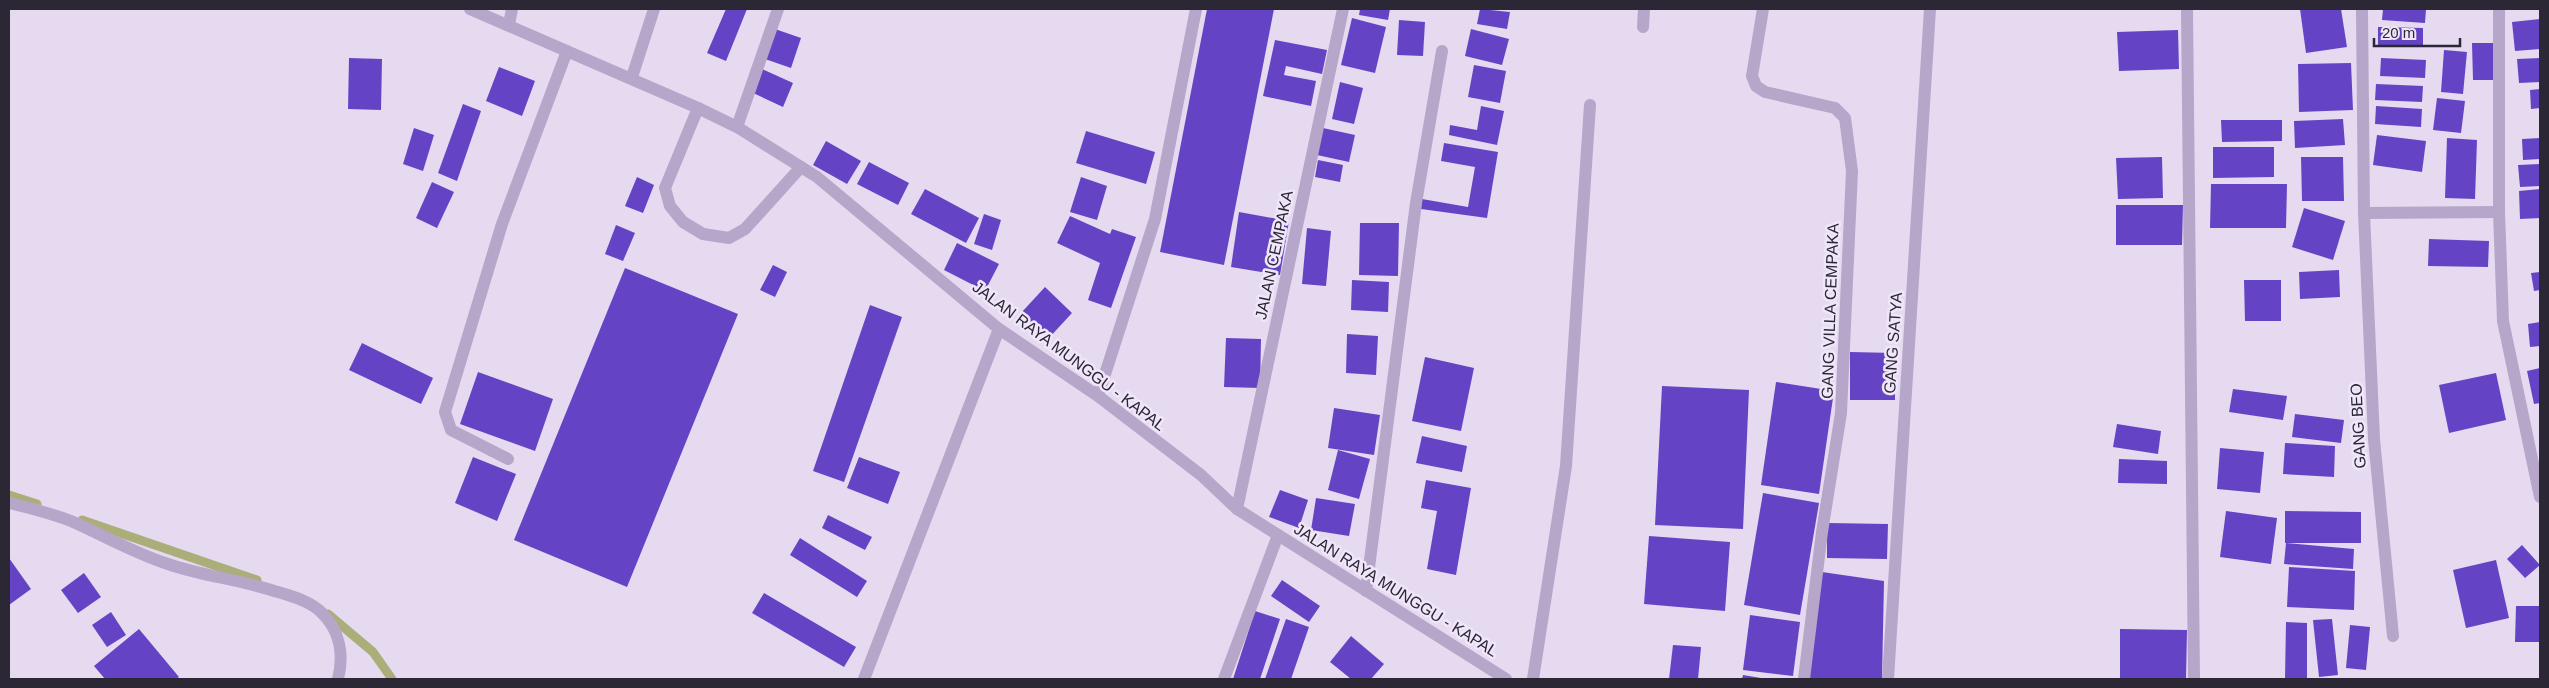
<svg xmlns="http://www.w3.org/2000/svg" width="2549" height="688" font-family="Helvetica,sans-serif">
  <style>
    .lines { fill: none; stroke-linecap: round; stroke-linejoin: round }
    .stream { stroke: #abae79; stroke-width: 9 }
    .building { fill: #6444c5 }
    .minor { stroke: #b6a6c9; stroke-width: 12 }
    .labels { text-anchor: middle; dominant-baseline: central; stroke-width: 5; stroke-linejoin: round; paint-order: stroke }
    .street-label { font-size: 16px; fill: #2b2735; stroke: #f0e6f9 }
  </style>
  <rect width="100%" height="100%" fill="#e6daf1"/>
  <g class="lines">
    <!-- stream -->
    <g class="stream">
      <path d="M 9,495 L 37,504"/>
      <path d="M 82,520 L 257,580"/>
      <path d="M 328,614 L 373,652 L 392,679"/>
    </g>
  </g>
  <!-- building -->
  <g class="building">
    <path d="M 726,9 L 747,9 L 726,61 L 707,53 Z"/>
    <path d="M 1207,9 L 1274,9 L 1224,265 L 1160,252 Z"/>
    <path d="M 1360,9 L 1390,9 L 1388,20 L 1359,15 Z"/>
    <path d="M 1480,9 L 1510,12 L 1507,29 L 1477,24 Z"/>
    <path d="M 2300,9 L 2341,9 L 2347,47 L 2306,53 Z"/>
    <path d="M 2383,9 L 2426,9 L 2425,23 L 2382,20 Z"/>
    <path d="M 1352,18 L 1386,27 L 1375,73 L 1341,65 Z"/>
    <path d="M 2540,19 L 2540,49 L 2515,51 L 2512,22 Z"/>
    <path d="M 1399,20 L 1425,22 L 1423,56 L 1397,55 Z"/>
    <path d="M 2378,27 L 2423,28 L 2423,47 L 2378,45 Z"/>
    <path d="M 775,29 L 801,38 L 791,68 L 765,59 Z"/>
    <path d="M 1471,29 L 1509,39 L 1502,65 L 1465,56 Z"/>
    <path d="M 2178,30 L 2179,69 L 2119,71 L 2117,32 Z"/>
    <path d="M 1275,40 L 1327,50 L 1322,74 L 1286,66 L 1284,75 L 1316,81 L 1311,106 L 1263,96 Z"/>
    <path d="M 2472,43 L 2494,43 L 2495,80 L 2473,80 Z"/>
    <path d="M 2444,50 L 2467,52 L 2463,94 L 2441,92 Z"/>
    <path d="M 349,58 L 382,59 L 381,110 L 348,109 Z"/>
    <path d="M 2381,58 L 2426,60 L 2425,78 L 2380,76 Z"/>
    <path d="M 2540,58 L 2540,82 L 2519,83 L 2517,59 Z"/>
    <path d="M 2351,63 L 2353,110 L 2299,112 L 2298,64 Z"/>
    <path d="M 1474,65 L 1506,71 L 1500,103 L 1468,97 Z"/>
    <path d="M 499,67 L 535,81 L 522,116 L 486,101 Z"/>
    <path d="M 762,69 L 793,83 L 783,107 L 751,92 Z"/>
    <path d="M 1340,82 L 1363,88 L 1354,124 L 1332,119 Z"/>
    <path d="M 2376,84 L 2423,86 L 2422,102 L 2375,100 Z"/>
    <path d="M 2540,89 L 2540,108 L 2531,109 L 2530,90 Z"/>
    <path d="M 2437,98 L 2465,101 L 2461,133 L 2433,130 Z"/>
    <path d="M 463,104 L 481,111 L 457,181 L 438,173 Z"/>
    <path d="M 1481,106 L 1504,111 L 1497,145 L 1449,135 L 1450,125 L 1477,130 Z"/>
    <path d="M 2376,106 L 2422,109 L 2421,127 L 2375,124 Z"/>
    <path d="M 2343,119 L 2345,145 L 2295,148 L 2294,121 Z"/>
    <path d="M 2221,120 L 2282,120 L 2282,141 L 2222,142 Z"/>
    <path d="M 414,128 L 434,135 L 423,171 L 403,164 Z"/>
    <path d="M 1323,128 L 1355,135 L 1349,162 L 1317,155 Z"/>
    <path d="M 1086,131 L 1155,152 L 1146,184 L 1076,163 Z"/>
    <path d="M 2377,135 L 2426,141 L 2422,172 L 2373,165 Z"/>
    <path d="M 2447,138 L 2477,140 L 2475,199 L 2445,198 Z"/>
    <path d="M 2540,138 L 2540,159 L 2523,160 L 2522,139 Z"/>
    <path d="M 826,141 L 861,161 L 847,184 L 813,165 Z"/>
    <path d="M 1444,143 L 1498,152 L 1487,218 L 1421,209 L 1422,199 L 1468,207 L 1475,167 L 1441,161 Z"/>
    <path d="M 2213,147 L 2274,147 L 2274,177 L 2213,178 Z"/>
    <path d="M 2162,157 L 2163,198 L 2118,199 L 2116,158 Z"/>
    <path d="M 2301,157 L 2343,157 L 2344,201 L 2302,201 Z"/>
    <path d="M 1318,160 L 1343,165 L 1340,182 L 1315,177 Z"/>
    <path d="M 869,162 L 909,183 L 898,205 L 857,184 Z"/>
    <path d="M 2540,164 L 2540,186 L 2520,187 L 2518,165 Z"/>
    <path d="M 637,177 L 654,185 L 643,213 L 625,206 Z"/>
    <path d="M 1081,177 L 1107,186 L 1097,220 L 1070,212 Z"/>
    <path d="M 432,182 L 454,192 L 437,228 L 416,218 Z"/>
    <path d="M 2211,184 L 2287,184 L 2286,228 L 2210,228 Z"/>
    <path d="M 925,189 L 979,218 L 966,243 L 911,214 Z"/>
    <path d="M 2540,189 L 2540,218 L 2520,219 L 2519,191 Z"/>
    <path d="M 2116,205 L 2183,205 L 2182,245 L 2116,245 Z"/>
    <path d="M 2304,208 L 2345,221 L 2333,260 L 2292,247 Z"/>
    <path d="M 1239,212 L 1289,221 L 1280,275 L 1231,267 Z"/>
    <path d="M 984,214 L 1001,220 L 992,250 L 974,244 Z"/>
    <path d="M 1070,216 L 1110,234 L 1112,229 L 1136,237 L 1111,308 L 1088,300 L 1100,263 L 1057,243 Z"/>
    <path d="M 1360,223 L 1399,223 L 1398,276 L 1359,275 Z"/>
    <path d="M 616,225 L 635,233 L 623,261 L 605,254 Z"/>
    <path d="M 1307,228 L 1331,231 L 1326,286 L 1302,284 Z"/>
    <path d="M 2429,239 L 2489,241 L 2488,267 L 2428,266 Z"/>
    <path d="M 957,243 L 999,264 L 985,291 L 944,270 Z"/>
    <path d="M 773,265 L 787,272 L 775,297 L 760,290 Z"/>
    <path d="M 625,268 L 738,314 L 627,587 L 514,540 Z"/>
    <path d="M 2339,270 L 2340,297 L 2300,299 L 2299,272 Z"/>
    <path d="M 2540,272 L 2540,290 L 2534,291 L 2531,273 Z"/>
    <path d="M 1352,280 L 1389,282 L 1388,312 L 1351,310 Z"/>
    <path d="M 2244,280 L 2281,280 L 2281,321 L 2245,321 Z"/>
    <path d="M 1045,287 L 1072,313 L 1048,339 L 1021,313 Z"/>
    <path d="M 870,305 L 902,317 L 844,482 L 813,471 Z"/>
    <path d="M 2540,322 L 2540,346 L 2530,347 L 2528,324 Z"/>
    <path d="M 1347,334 L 1378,336 L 1376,375 L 1346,373 Z"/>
    <path d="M 1226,338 L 1261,339 L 1260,388 L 1224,387 Z"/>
    <path d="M 362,343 L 433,378 L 421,404 L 349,370 Z"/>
    <path d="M 1850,352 L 1895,353 L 1895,400 L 1850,400 Z"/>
    <path d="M 1425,357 L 1474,368 L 1461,431 L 1412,421 Z"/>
    <path d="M 2540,368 L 2540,403 L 2534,404 L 2527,371 Z"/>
    <path d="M 478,372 L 553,399 L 535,451 L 460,424 Z"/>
    <path d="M 2496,373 L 2506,420 L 2449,433 L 2439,385 Z"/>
    <path d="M 1776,382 L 1834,391 L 1819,494 L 1761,485 Z"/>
    <path d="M 1662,386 L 1749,390 L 1743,529 L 1655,525 Z"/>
    <path d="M 2233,389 L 2287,396 L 2283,420 L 2229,412 Z"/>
    <path d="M 1334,408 L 1380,415 L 1374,455 L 1328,448 Z"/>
    <path d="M 2295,414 L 2344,420 L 2341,443 L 2292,437 Z"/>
    <path d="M 2117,424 L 2161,431 L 2158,454 L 2113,447 Z"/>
    <path d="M 1422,436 L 1467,446 L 1462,472 L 1416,463 Z"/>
    <path d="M 2285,443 L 2335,446 L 2334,477 L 2283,474 Z"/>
    <path d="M 2220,448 L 2264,452 L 2260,493 L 2217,489 Z"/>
    <path d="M 1338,450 L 1370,459 L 1359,499 L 1328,490 Z"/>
    <path d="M 473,457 L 516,474 L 497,521 L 455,503 Z"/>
    <path d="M 859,457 L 900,472 L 888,504 L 847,488 Z"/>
    <path d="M 2119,459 L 2167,461 L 2167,484 L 2118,483 Z"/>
    <path d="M 1426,480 L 1471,488 L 1456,575 L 1427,569 L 1437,511 L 1421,508 Z"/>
    <path d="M 1280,490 L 1308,500 L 1299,528 L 1269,517 Z"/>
    <path d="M 1763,493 L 1819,503 L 1800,615 L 1744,605 Z"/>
    <path d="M 1316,498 L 1355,504 L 1349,536 L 1311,530 Z"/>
    <path d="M 2226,511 L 2277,518 L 2271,564 L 2220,557 Z"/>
    <path d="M 2285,511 L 2361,512 L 2361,543 L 2285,543 Z"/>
    <path d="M 828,515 L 872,537 L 865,550 L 822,528 Z"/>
    <path d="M 1827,523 L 1888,524 L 1887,559 L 1827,558 Z"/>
    <path d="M 1649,536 L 1730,542 L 1725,611 L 1644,604 Z"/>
    <path d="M 800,538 L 867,581 L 857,597 L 790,555 Z"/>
    <path d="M 2286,543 L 2354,549 L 2353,569 L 2284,564 Z"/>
    <path d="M 2522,545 L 2540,565 L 2525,578 L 2507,559 Z"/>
    <path d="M 9,558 L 31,589 L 9,605 Z"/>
    <path d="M 2496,560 L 2509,618 L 2466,628 L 2453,570 Z"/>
    <path d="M 2289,567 L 2355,571 L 2354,610 L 2287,607 Z"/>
    <path d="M 1822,572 L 1884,581 L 1882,679 L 1809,679 Z"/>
    <path d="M 84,573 L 101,597 L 78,613 L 61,590 Z"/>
    <path d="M 1282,580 L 1320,606 L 1309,622 L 1271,596 Z"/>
    <path d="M 764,593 L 856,647 L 844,667 L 752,613 Z"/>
    <path d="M 2516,606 L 2540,606 L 2540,642 L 2515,642 Z"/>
    <path d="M 1255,611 L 1280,619 L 1260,679 L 1233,679 Z"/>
    <path d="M 111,612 L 126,635 L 107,647 L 92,625 Z"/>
    <path d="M 1750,615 L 1800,622 L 1793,676 L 1743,670 Z"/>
    <path d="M 1286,619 L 1309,627 L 1291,679 L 1265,679 Z"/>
    <path d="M 2332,619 L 2338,675 L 2319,677 L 2313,620 Z"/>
    <path d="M 2286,622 L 2307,623 L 2307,679 L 2285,679 Z"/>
    <path d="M 2350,625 L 2370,627 L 2366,670 L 2346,668 Z"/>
    <path d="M 139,629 L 179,677 L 176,679 L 105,679 L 94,666 Z"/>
    <path d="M 2120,629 L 2187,630 L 2186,679 L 2120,679 Z"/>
    <path d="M 1351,636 L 1384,664 L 1371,679 L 1351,679 L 1330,662 Z"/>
    <path d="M 1673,645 L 1701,647 L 1698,679 L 1669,679 Z"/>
    <path d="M 1743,675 L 1761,678 L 1761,679 L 1742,679 Z"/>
  </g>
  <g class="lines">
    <!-- minor -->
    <g class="minor">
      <path d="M 470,9 L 698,108 L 737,127 L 817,177 L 999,329 L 1098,396 L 1201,475 L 1237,509 L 1506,679"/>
      <path d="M 1763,9 L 1752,76 L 1756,86 L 1765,92 L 1835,108 L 1845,118 L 1852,171 L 1841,413 L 1822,532 L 1804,679"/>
      <path d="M 2187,9 L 2194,679"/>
      <path d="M 2362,9 L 2364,213 L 2499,212"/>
      <path d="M 2499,9 L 2499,212 L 2503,321 L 2540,497"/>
      <path d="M 509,24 L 512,9"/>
      <path d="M 1643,27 L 1644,9"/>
      <path d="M 632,77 L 654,9"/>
      <path d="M 698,108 L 665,188 L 670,206 L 683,222 L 703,234 L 729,238 L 745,229 L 801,167"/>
      <path d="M 737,127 L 778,9"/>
      <path d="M 2364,213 L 2374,439 L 2393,636"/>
      <path d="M 1098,396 L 1155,219 L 1196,9"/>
      <path d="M 508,459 L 451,430 L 445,412 L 502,224 L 567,51"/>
      <path d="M 9,503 C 30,508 50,513 71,521 C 103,535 134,553 168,564 C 202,576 237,579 271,590 C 287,595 310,600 322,613 C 340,631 344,655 338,679"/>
      <path d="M 1237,509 L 1343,9"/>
      <path d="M 1366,591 L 1416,203 L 1442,51"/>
      <path d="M 864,679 L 999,329"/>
      <path d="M 1224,679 L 1278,535"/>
      <path d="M 1533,679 L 1566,466 L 1590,105"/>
      <path d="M 1888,679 L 1930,9"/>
    </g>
  </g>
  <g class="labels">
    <!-- street labels -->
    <g class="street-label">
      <text transform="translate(1274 255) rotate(-78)">JALAN CEMPAKA</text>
      <text transform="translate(1830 311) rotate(-88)">GANG VILLA CEMPAKA</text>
      <text transform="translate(1893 343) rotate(-86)">GANG SATYA</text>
      <text transform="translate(1069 356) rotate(37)">JALAN RAYA MUNGGU - KAPAL</text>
      <text transform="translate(2358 426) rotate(-93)">GANG BEO</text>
      <text transform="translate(1396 590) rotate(32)">JALAN RAYA MUNGGU - KAPAL</text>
    </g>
  </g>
  <!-- border -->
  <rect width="2549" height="688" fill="none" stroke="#2b2735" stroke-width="20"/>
  <!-- scale -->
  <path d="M2374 38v8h86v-8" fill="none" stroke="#2b2735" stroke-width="2.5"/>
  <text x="2382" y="38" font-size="15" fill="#2b2735" stroke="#f0e6f9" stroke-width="4" paint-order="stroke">20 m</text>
</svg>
